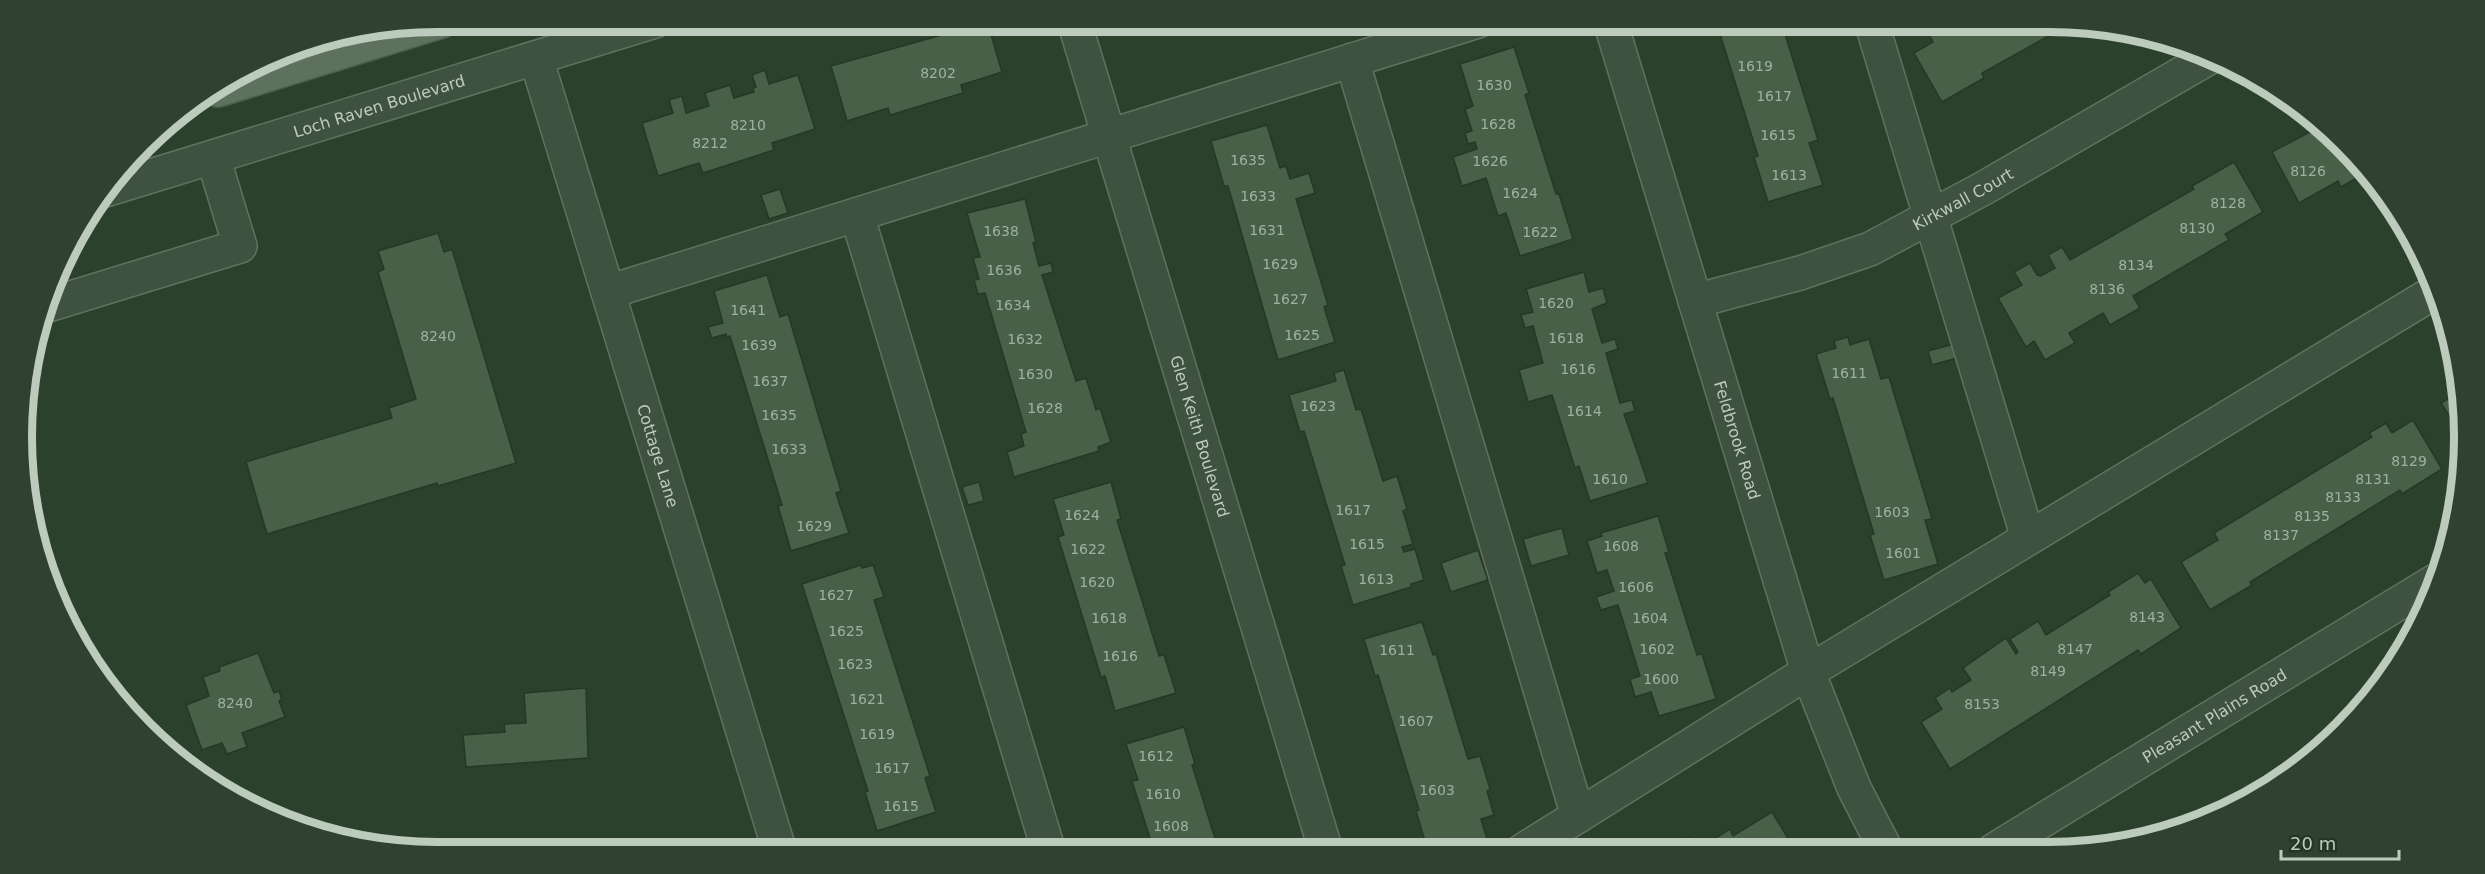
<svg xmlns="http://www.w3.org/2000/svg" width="2485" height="874" font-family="'DejaVu Sans',sans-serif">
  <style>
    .building { fill: #486047; stroke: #263825; stroke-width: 1.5 }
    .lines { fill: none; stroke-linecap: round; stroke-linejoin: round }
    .minor-casing { stroke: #607160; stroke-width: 36 }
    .major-casing { stroke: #4c5d4b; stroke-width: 36 }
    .minor { stroke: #3f513f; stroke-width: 33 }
    .major { stroke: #5e715d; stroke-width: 33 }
    .labels { text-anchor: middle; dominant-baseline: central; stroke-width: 6; stroke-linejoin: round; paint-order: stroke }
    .number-label { font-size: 14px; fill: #9fb09f }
    .street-label { font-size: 16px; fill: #bccbbc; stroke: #243623 }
    .rim { fill: none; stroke: #bccbbc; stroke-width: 8 }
  </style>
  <rect width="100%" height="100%" fill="#2c412b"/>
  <!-- building -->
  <g class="building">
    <path d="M 977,21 L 987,21 L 1002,72 L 961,85 L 963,93 L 890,115 L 888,108 L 847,121 L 831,66 L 942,35 L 941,32 Z"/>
    <path d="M 1716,21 L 1781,21 L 1818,140 L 1809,143 L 1823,185 L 1768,202 L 1754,157 L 1758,156 Z"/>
    <path d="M 1941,21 L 1946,21 L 1948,25 L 1954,21 L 2048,21 L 2070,24 L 1982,73 L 1984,78 L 1942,102 L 1914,53 L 1933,42 L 1926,29 Z"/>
    <path d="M 1514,47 L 1529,93 L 1525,95 L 1556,194 L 1559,194 L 1573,239 L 1520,256 L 1506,213 L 1498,216 L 1486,178 L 1462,186 L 1453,157 L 1477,149 L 1475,142 L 1468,144 L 1465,133 L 1472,131 L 1465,109 L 1473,106 L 1460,64 Z"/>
    <path d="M 765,70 L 769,84 L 798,75 L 815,129 L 772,143 L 774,150 L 703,173 L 699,163 L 658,176 L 642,123 L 673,113 L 669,100 L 682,96 L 686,113 L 709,106 L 705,93 L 730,85 L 734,98 L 754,92 L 753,88 L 756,87 L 752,75 Z"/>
    <path d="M 1267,125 L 1280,168 L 1286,166 L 1290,179 L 1309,173 L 1315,193 L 1296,199 L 1328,305 L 1324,307 L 1335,342 L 1278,360 L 1228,186 L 1224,186 L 1211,141 Z"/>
    <path d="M 2321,126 L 2361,162 L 2367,172 L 2341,187 L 2338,181 L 2299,203 L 2272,152 Z"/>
    <path d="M 2234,162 L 2263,212 L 2225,234 L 2229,240 L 2133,296 L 2140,308 L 2110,325 L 2103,313 L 2069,333 L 2075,343 L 2045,360 L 2034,341 L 2026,347 L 1998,298 L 2022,285 L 2014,272 L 2030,263 L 2037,275 L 2041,276 L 2055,268 L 2048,255 L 2062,247 L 2070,260 L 2194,189 L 2192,186 Z"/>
    <path d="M 780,189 L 788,213 L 769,219 L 761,195 Z"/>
    <path d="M 1025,199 L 1036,242 L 1033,243 L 1039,266 L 1051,263 L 1053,272 L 1042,275 L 1076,381 L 1086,378 L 1096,410 L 1100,408 L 1111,442 L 1098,447 L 1099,451 L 1014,477 L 1007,452 L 1024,446 L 1021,434 L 1026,432 L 985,293 L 978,294 L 974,280 L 979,279 L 973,258 L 980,257 L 967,213 Z"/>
    <path d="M 438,233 L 444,252 L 452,249 L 516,463 L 438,486 L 437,483 L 267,534 L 246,462 L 392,418 L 389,408 L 416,399 L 378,272 L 384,269 L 378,251 Z"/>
    <path d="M 1584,272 L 1589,292 L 1603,288 L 1607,303 L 1592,309 L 1602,343 L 1615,339 L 1618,349 L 1606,353 L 1620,403 L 1632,400 L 1635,411 L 1624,414 L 1648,483 L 1590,501 L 1579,466 L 1575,468 L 1552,395 L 1528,402 L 1519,370 L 1543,363 L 1533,326 L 1525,328 L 1521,315 L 1533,312 L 1526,289 Z"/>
    <path d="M 767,275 L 780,317 L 788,314 L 841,491 L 836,493 L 849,533 L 791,551 L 778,506 L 782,505 L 730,336 L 727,337 L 726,334 L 712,338 L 708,327 L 723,323 L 714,291 Z"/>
    <path d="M 1848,337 L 1850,345 L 1869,339 L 1881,379 L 1889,377 L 1932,519 L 1925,520 L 1938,564 L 1884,580 L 1870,535 L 1874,534 L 1833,398 L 1830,399 L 1816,354 L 1836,348 L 1834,341 Z"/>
    <path d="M 1954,344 L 1957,358 L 1932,365 L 1928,351 Z"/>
    <path d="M 1344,370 L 1356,410 L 1361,409 L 1383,481 L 1397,476 L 1407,509 L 1403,511 L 1413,544 L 1402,547 L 1404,552 L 1415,549 L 1424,580 L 1411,584 L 1411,587 L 1353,605 L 1341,566 L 1345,565 L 1304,431 L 1300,432 L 1289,395 L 1336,381 L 1334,373 Z"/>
    <path d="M 2461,391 L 2462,436 L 2441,403 Z"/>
    <path d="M 2413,420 L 2442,469 L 2402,494 L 2400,490 L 2250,582 L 2252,585 L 2210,610 L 2181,562 L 2218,540 L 2214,533 L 2372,437 L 2369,433 L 2386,423 L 2392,433 Z"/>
    <path d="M 979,482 L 984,501 L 968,505 L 962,487 Z"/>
    <path d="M 1111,482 L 1121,519 L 1117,520 L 1159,656 L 1164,655 L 1176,693 L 1115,711 L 1105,676 L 1101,677 L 1058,537 L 1064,535 L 1053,499 Z"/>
    <path d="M 1658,516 L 1669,552 L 1665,553 L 1697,655 L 1702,654 L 1716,699 L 1659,716 L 1651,692 L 1635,697 L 1630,679 L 1640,676 L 1618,605 L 1601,610 L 1596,597 L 1614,591 L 1607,570 L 1597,573 L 1587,541 L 1602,536 L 1601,533 Z"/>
    <path d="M 1562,528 L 1569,555 L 1531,566 L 1523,539 Z"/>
    <path d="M 1478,550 L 1488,580 L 1451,592 L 1441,563 Z"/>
    <path d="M 861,565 L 862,568 L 873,565 L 884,597 L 874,600 L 930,776 L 925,778 L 936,812 L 877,831 L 865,792 L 868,791 L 802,584 Z"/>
    <path d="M 2138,573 L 2145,583 L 2151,579 L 2181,628 L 2141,654 L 2138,650 L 1950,769 L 1921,722 L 1942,709 L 1935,698 L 1950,688 L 1952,692 L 1971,680 L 1963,668 L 2006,638 L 2016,654 L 2018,652 L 2010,639 L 2038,621 L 2046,635 L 2110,595 L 2108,592 Z"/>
    <path d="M 1422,622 L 1433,655 L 1436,654 L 1468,759 L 1480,756 L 1490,789 L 1487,791 L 1494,815 L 1481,819 L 1487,839 L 1447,851 L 1428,851 L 1416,811 L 1419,810 L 1378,675 L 1375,676 L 1364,639 Z"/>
    <path d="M 258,653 L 274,693 L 279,691 L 282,700 L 279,701 L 285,717 L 242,733 L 247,747 L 227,754 L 222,743 L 202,750 L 186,705 L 209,696 L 203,677 L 220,671 L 219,667 Z"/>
    <path d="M 586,688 L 588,758 L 466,767 L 463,735 L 505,732 L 504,724 L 526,723 L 524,693 Z"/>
    <path d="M 1184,727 L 1195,764 L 1192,765 L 1219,851 L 1154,851 L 1132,781 L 1138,780 L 1126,744 Z"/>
    <path d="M 1772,812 L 1795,850 L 1667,850 L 1690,836 L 1698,849 L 1730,829 L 1733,836 Z"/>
  </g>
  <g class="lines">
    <defs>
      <g id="minor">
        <path id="s1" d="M 1074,21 L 1326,851"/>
        <path id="s2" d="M 1610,21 L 1808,672 L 1854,788 L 1886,850"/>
        <path d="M 1871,21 L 2028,538"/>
        <path id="s3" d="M 536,58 L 780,852"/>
        <path d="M 1352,60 L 1578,816"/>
        <path id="s4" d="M 102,191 L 655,21"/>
        <path d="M 857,215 L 1049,852"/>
        <path d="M 608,292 L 1478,21"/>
        <path id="s5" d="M 1695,301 L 1800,273 L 1870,249 L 1984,188 L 2212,56"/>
        <path d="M 48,305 L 240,246 L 213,157"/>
        <path id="s6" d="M 1994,850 L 2435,581"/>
        <path d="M 1522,851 L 1808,672 L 2436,291"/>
      </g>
      <path id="major" d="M 218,90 L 442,21"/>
    </defs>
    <!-- minor casing -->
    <use href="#minor" class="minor-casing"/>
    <!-- major casing -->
    <use href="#major" class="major-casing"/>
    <!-- minor -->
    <use href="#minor" class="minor"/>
    <!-- major -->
    <use href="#major" class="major"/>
  </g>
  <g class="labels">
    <!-- number labels -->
    <g class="number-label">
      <text x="1755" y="66">1619</text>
      <text x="938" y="73">8202</text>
      <text x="1494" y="85">1630</text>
      <text x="1774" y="96">1617</text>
      <text x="1498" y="124">1628</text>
      <text x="748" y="125">8210</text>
      <text x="1778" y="135">1615</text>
      <text x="710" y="143">8212</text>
      <text x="1248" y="160">1635</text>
      <text x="1490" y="161">1626</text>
      <text x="2308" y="171">8126</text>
      <text x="1789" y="175">1613</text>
      <text x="1520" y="193">1624</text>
      <text x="1258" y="196">1633</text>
      <text x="2228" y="203">8128</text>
      <text x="2197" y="228">8130</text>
      <text x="1267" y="230">1631</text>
      <text x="1001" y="231">1638</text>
      <text x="1540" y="232">1622</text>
      <text x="1280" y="264">1629</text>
      <text x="2136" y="265">8134</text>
      <text x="1004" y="270">1636</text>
      <text x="2107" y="289">8136</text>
      <text x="1290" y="299">1627</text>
      <text x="1556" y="303">1620</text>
      <text x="1013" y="305">1634</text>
      <text x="748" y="310">1641</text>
      <text x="1302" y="335">1625</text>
      <text x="438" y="336">8240</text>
      <text x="1566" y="338">1618</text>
      <text x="1025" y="339">1632</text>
      <text x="759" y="345">1639</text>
      <text x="1578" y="369">1616</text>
      <text x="1849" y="373">1611</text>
      <text x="1035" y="374">1630</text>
      <text x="770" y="381">1637</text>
      <text x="1318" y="406">1623</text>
      <text x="1045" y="408">1628</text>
      <text x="1584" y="411">1614</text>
      <text x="779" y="415">1635</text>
      <text x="789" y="449">1633</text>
      <text x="2409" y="461">8129</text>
      <text x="1610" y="479">1610</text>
      <text x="2373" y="479">8131</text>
      <text x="2343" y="497">8133</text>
      <text x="1353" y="510">1617</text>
      <text x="1892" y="512">1603</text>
      <text x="1082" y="515">1624</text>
      <text x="2312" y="516">8135</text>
      <text x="814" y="526">1629</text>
      <text x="2281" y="535">8137</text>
      <text x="1367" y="544">1615</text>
      <text x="1621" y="546">1608</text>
      <text x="1088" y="549">1622</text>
      <text x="1903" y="553">1601</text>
      <text x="1376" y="579">1613</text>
      <text x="1097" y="582">1620</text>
      <text x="1636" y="587">1606</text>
      <text x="836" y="595">1627</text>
      <text x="2147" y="617">8143</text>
      <text x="1109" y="618">1618</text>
      <text x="1650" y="618">1604</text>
      <text x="846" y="631">1625</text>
      <text x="1657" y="649">1602</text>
      <text x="2075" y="649">8147</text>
      <text x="1397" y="650">1611</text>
      <text x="1120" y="656">1616</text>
      <text x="855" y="664">1623</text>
      <text x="2048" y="671">8149</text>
      <text x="1661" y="679">1600</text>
      <text x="867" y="699">1621</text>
      <text x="235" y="703">8240</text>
      <text x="1982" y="704">8153</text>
      <text x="1416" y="721">1607</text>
      <text x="877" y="734">1619</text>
      <text x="1156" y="756">1612</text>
      <text x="892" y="768">1617</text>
      <text x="1437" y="790">1603</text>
      <text x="1163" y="794">1610</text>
      <text x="901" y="806">1615</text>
      <text x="1171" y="826">1608</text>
    </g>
    <!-- street labels -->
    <g class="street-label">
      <text stroke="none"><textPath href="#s4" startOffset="290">Loch Raven Boulevard</textPath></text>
      <text stroke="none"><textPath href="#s5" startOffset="288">Kirkwall Court</textPath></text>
      <text stroke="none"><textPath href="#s1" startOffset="434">Glen Keith Boulevard</textPath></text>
      <text stroke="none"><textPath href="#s2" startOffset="438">Feldbrook Road</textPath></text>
      <text stroke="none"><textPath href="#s3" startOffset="416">Cottage Lane</textPath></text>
      <text stroke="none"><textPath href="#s6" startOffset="258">Pleasant Plains Road</textPath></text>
    </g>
  </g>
  <!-- crop -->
  <path d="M0 0H2485V874H0ZM437 32H2049A405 405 0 0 1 2454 437V437A405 405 0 0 1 2049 842H437A405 405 0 0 1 32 437V437A405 405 0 0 1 437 32Z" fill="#30422f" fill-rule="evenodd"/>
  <path class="rim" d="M437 32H2049A405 405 0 0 1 2454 437V437A405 405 0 0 1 2049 842H437A405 405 0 0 1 32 437V437A405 405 0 0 1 437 32Z"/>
  <!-- scale -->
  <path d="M2281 850v9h118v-9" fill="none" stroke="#bccbbc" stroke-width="3"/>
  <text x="2290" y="850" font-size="18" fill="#bccbbc" stroke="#243623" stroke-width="4.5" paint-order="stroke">20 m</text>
</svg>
